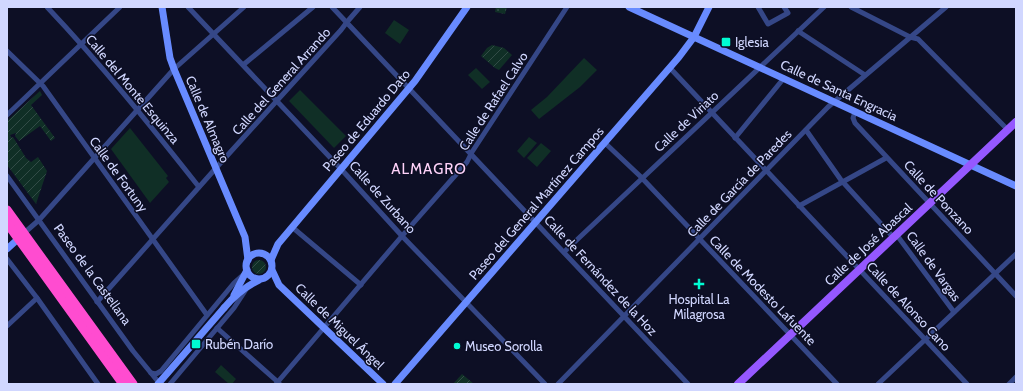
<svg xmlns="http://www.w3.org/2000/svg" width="1023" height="391" font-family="Cabin,sans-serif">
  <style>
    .grass { fill: #102f26 }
    .park { fill: url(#park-dots) }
    .garden { fill: url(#garden-furrows) }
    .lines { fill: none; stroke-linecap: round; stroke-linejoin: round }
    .street { stroke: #354787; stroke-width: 5 }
    .secondary { stroke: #688bff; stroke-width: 7 }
    .primary { stroke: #9558ff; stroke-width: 8 }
    .highway { stroke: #ff4cd0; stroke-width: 9 }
    .secondary-bridge { stroke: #688bff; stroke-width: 7 }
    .poi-dot { fill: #00fcd3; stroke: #0d0f25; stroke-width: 1.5 }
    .labels { text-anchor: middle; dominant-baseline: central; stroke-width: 3; stroke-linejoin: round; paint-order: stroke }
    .poi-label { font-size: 13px; fill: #d1d7ff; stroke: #0d0f25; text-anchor: start }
    .street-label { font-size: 13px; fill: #d1d7ff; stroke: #0d0f25 }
    .quarter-label { font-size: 15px; letter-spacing: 1px; fill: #ffd3fa; stroke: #0d0f25 }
  </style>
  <defs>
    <pattern id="park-dots" width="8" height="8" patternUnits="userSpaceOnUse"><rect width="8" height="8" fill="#102f26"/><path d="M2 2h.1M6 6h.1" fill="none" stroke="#324c47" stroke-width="1.8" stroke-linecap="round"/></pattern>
    <pattern id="garden-furrows" width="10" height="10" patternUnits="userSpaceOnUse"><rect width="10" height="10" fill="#102f26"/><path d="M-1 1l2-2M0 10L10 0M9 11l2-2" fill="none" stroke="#324c47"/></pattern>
  </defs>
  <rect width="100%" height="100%" fill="#0d0f25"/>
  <!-- grass -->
  <g class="grass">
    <path d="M 394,20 L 409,30 L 400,44 L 385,33 Z"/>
    <path d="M 584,58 L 597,70 L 580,87 L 539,119 L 531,110 L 547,97 Z"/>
    <path d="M 476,68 L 490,82 L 482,89 L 468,75 Z"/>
    <path d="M 300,90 L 346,136 L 334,148 L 289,101 Z"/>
    <path d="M 130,128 L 168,176 L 166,178 L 169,182 L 150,203 L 111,149 Z"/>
    <path d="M 529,137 L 537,143 L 524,158 L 517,151 Z"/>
    <path d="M 541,143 L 551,151 L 537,167 L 527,158 Z"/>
    <path d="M 221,365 L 236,379 L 232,384 L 229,384 L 215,372 Z"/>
  </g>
  <!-- park -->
  <path class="park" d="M 496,7 L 507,7 L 505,14 L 495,12 Z"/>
  <!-- garden -->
  <g class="garden">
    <path d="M 492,45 L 504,48 L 512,55 L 499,70 L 495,68 L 481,56 L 487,48 Z"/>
    <path d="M 40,91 L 42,95 L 31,105 L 55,138 L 51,141 L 40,126 L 19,141 L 15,136 L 16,133 L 10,135 L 12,138 L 13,137 L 26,158 L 31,162 L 38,157 L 47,171 L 36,204 L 7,165 L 7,121 Z"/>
    <circle cx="259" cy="267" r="7"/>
    <path d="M 462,374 L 474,384 L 453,384 Z"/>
  </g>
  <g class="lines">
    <!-- street -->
    <g class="street">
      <path d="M 47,7 C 101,64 150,125 199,187"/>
      <path d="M 188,7 L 341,169 L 402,236 L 545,384"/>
      <path d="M 332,7 L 688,384"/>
      <path d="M 758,7 L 768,24 L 788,13 L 784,7"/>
      <path d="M 851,7 L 910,37 L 918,39 L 1008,130"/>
      <path d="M 798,31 L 865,75"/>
      <path d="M 7,51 L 43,86 L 207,315"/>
      <path d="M 243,65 L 313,7"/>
      <path d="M 670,68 L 967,384"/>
      <path d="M 855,112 L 853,118 L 855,123 L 1016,296"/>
      <path d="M 7,115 L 120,7"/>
      <path d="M 806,130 L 841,180 L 893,237"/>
      <path d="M 735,138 L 784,78"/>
      <path d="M 605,143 L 640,176 L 837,384"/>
      <path d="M 7,176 L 133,351 L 160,384"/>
      <path d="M 799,206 L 886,158"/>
      <path d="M 292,227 L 361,285"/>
      <path d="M 23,234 L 39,220 L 174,69 L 244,7"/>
      <path d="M 896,234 L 954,312"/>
      <path d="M 564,252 L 824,7"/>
      <path d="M 7,259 L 37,298 L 98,384"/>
      <path d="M 97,302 L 216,168 L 341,30 L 347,22 L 360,7"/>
      <path d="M 7,326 L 37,298"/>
      <path d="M 217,328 L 279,383"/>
      <path d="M 151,373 L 156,374 L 161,371 L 234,283 L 244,274"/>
      <path d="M 170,384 L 234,308 L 247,288"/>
      <path d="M 276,384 L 402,236 L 467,162 L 472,152 L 567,7"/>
      <path d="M 558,384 L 828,107 L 946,7"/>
      <path d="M 878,384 L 1016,254"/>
      <path d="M 1009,384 L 1016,377"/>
    </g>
    <!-- secondary -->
    <g class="secondary">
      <path d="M 162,7 L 170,58 L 174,69 L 245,237 L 248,260"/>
      <path d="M 629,7 L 1016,186"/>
      <path d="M 7,249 L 18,239"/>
      <circle cx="259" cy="266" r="13"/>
      <path d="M 271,260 L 278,244 L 415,81 L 467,7"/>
      <path d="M 272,270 L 279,285 L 383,384"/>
      <path d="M 234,295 L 247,270"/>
      <path d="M 224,308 C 234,296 245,287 259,280"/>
      <path d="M 395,384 L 679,57 L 694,37 L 709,7"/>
    </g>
    <!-- primary -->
    <path class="primary" d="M 738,384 L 1016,122"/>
    <!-- highway -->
    <g class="highway">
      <path d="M 7,210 L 133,384"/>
      <path d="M 7,223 L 123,384"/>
    </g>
    <!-- secondary-bridge -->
    <path class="secondary-bridge" d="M 158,384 L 224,308"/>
  </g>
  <!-- markers -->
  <g class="poi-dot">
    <rect x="721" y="37" width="10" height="10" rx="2"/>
    <path d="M697 278h4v4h4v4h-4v4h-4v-4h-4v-4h4z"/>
    <rect x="191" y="339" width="10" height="10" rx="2"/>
    <circle cx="457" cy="346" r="4"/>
  </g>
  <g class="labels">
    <!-- poi labels -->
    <g class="poi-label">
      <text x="735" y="42">Iglesia</text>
      <text x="699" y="299" text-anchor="middle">Hospital La<tspan x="699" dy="15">Milagrosa</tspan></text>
      <text x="205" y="344">Rubén Darío</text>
      <text x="465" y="346">Museo Sorolla</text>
    </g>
    <!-- street labels -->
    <g class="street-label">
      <text transform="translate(281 81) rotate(-48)">Calle del General Arrando</text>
      <text transform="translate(133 89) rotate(50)">Calle del Monte Esquinza</text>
      <text transform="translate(839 90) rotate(25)">Calle de Santa Engracia</text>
      <text transform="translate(493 101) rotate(-57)">Calle de Rafael Calvo</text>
      <text transform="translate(208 119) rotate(67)">Calle de Almagro</text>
      <text transform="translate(366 120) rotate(-50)">Paseo de Eduardo Dato</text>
      <text transform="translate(686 121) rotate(-43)">Calle de Viriato</text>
      <text transform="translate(119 174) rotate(54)">Calle de Fortuny</text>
      <text transform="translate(739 183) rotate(-46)">Calle de García de Paredes</text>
      <text transform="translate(383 197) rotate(48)">Calle de Zurbano</text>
      <text transform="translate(939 197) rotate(47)">Calle de Ponzano</text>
      <text transform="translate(536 203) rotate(-49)">Paseo del General Martínez Campos</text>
      <text transform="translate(868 244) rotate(-43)">Calle de José Abascal</text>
      <text transform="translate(934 266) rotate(54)">Calle de Vargas</text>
      <text transform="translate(93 274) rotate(54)">Paseo de la Castellana</text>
      <text transform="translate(601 275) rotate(47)">Calle de Fernández de la Hoz</text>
      <text transform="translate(763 290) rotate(46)">Calle de Modesto Lafuente</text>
      <text transform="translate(909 306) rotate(47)">Calle de Alonso Cano</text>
      <text transform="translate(340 326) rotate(44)">Calle de Miguel Ángel</text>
    </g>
    <!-- quarter labels -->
    <g class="quarter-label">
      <text x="429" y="169">ALMAGRO</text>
    </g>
  </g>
  <!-- border -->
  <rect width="1023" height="391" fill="none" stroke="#d1d7ff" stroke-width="16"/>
</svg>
